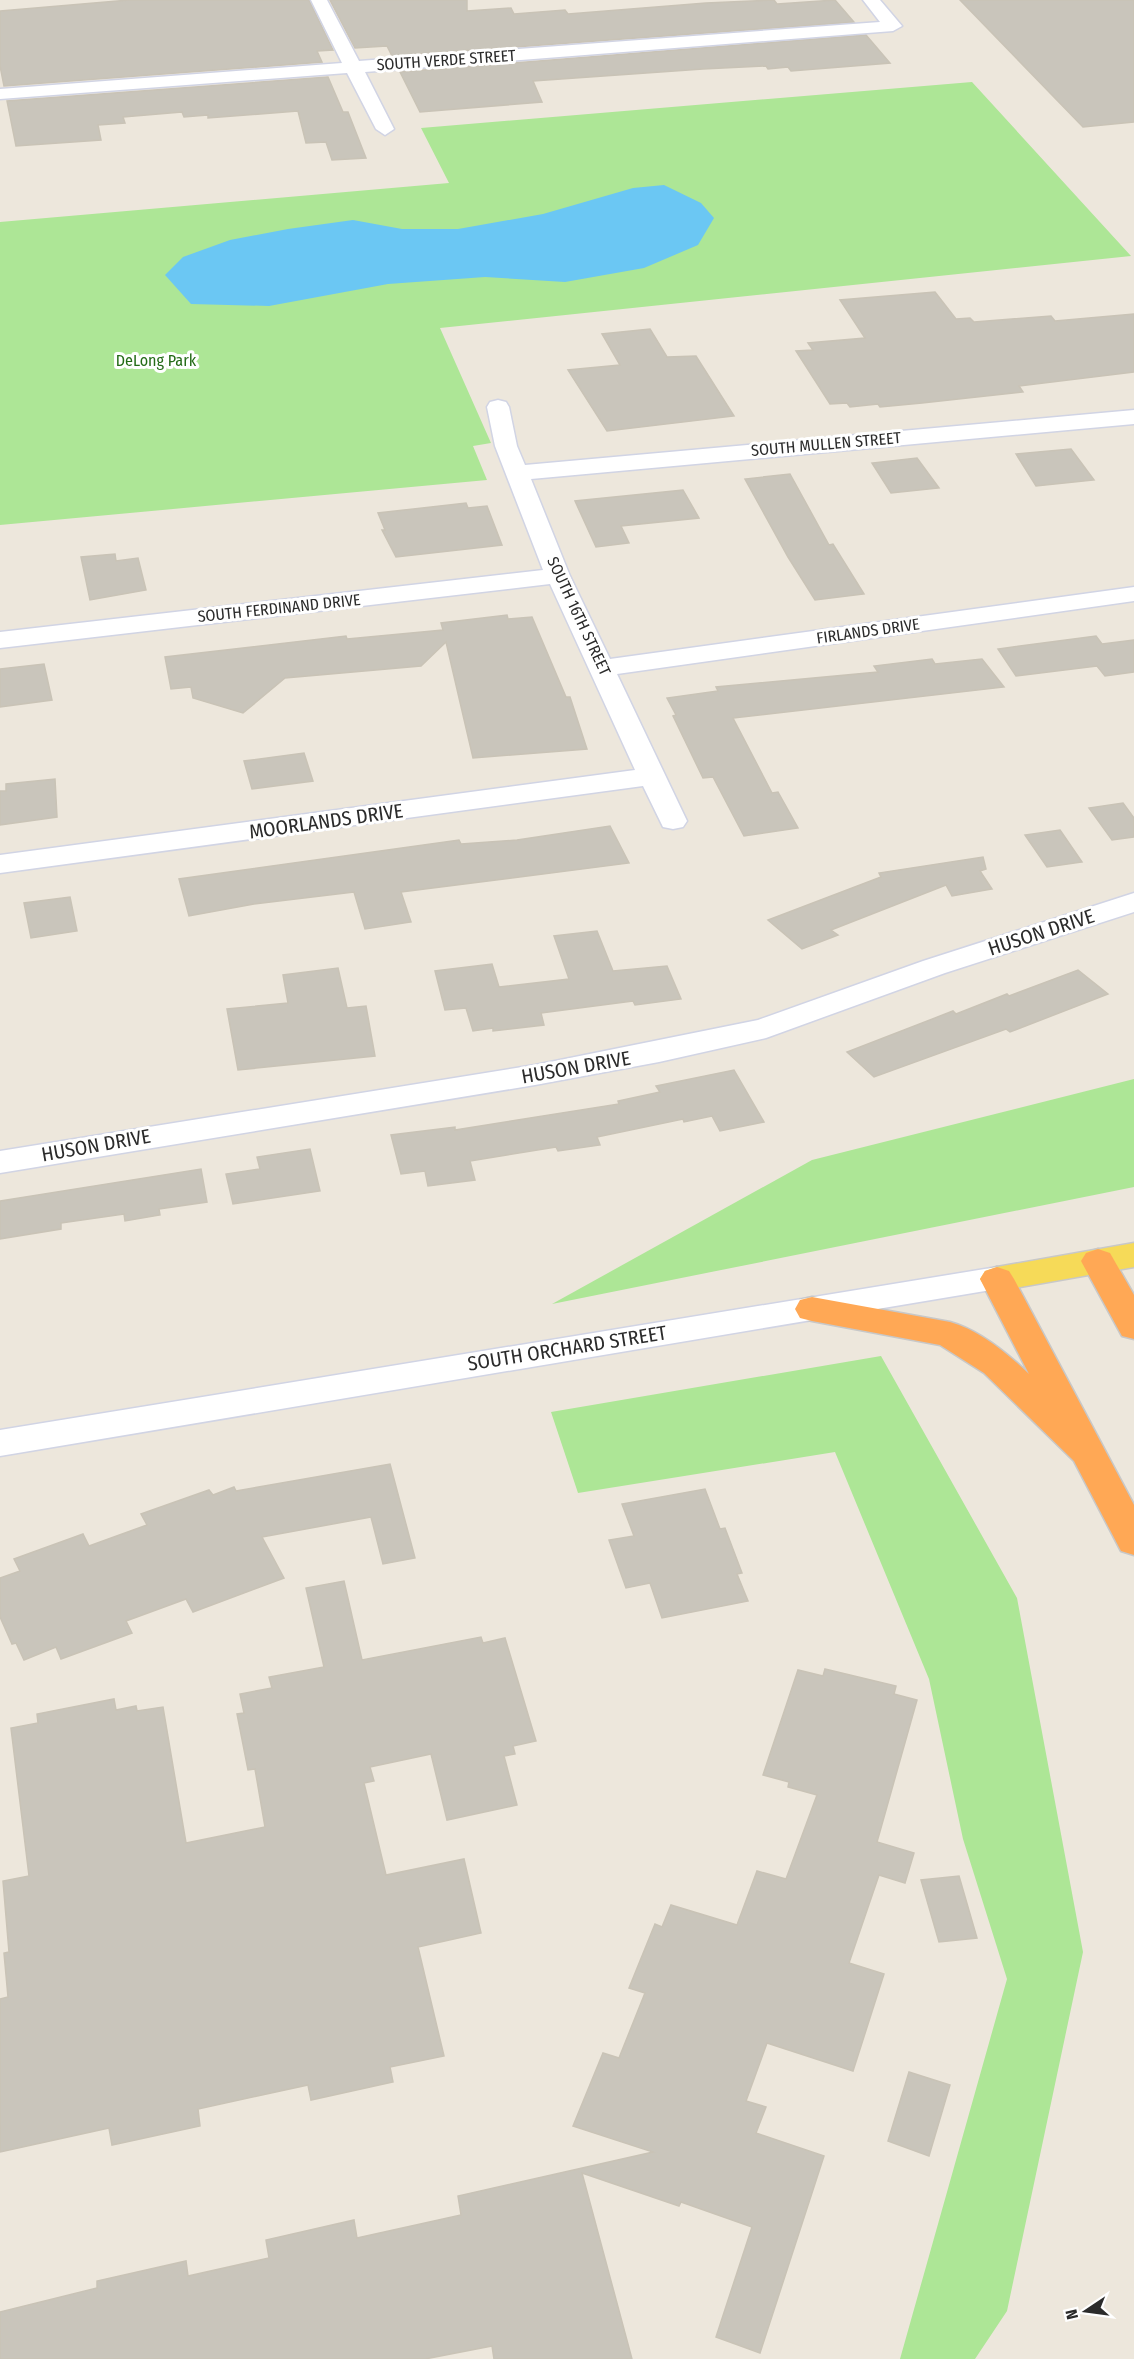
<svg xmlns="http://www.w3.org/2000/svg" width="1134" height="2359" font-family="'Fira Sans Condensed',sans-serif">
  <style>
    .green { fill: #ade696 }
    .water { fill: #6bc7f3 }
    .building { fill: #c9c5bb; stroke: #c9c3b6; stroke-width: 1.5 }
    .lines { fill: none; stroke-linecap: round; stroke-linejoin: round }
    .minor-casing { stroke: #d1d4e4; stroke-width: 3 }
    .major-casing { stroke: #c8c8c8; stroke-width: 3 }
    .highway-casing { stroke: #c8c8c8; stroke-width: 3 }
    .minor { fill: #fff; fill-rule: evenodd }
    .major { fill: #f6da58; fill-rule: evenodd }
    .highway { fill: #ffa855; fill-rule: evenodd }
    .labels { text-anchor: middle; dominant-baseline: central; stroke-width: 6; stroke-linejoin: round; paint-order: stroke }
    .far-street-label { font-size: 16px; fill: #2b2b2b; stroke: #fff }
    .far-park-label { font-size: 16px; fill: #246b17; stroke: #fff }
    .street-label { font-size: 20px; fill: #2b2b2b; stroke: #fff }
  </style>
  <rect width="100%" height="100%" fill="#ede7dc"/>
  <!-- green -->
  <g class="green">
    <path d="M 972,82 L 1131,256 L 440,328 L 491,443 L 473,446 L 487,480 L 0,525 L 0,222 L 449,183 L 421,128 Z"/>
    <path d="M 1134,1079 L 1134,1187 L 552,1304 L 812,1160 Z"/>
    <path d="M 881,1356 L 1017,1598 L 1083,1952 L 1007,2311 L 975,2359 L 900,2359 L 1007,1979 L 963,1839 L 929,1679 L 835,1452 L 578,1493 L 551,1412 Z"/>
  </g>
  <!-- water -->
  <path class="water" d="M 664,185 L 701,203 L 714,218 L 698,245 L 644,268 L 565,282 L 485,277 L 388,284 L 269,306 L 191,304 L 165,275 L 183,257 L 230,240 L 288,229 L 353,220 L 402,229 L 458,229 L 543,214 L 633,188 Z"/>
  <!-- building -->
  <g class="building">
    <path d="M 129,0 L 309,0 L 333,50 L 317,51 L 322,62 L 4,86 L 0,66 L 0,11 Z"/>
    <path d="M 330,0 L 467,0 L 467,11 L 511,8 L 514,14 L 565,10 L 568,14 L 706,3 L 774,0 L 777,4 L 835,0 L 854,22 L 392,56 L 387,46 L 355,48 Z"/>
    <path d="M 960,0 L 1134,0 L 1134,122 L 1083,127 Z"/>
    <path d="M 866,35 L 890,63 L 791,71 L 788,67 L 768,69 L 766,66 L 703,69 L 533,81 L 542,102 L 420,112 L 400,72 Z"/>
    <path d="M 328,77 L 343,112 L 348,112 L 366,158 L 332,160 L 326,142 L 306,143 L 298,111 L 208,118 L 208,115 L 184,117 L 182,112 L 123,117 L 125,123 L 98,125 L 101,140 L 16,146 L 7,101 Z"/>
    <path d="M 935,292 L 956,319 L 970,318 L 974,322 L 1051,316 L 1055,321 L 1134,314 L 1134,372 L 1019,386 L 1023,392 L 922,403 L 880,407 L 878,404 L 850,407 L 847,403 L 830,404 L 796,351 L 813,350 L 808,343 L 865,338 L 840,300 Z"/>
    <path d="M 650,329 L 667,357 L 696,356 L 734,416 L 607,431 L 568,370 L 620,365 L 602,334 Z"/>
    <path d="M 1071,449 L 1094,480 L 1036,486 L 1016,454 Z"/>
    <path d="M 917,458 L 939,488 L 891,493 L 872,463 Z"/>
    <path d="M 790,474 L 829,545 L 833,544 L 864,594 L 815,600 L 788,557 L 745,479 Z"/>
    <path d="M 683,490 L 699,518 L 621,526 L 629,543 L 596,547 L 575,501 Z"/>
    <path d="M 466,503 L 468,508 L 487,506 L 502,545 L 396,557 L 382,530 L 385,530 L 378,513 Z"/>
    <path d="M 115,554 L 116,561 L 138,558 L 146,590 L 90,600 L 81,557 Z"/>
    <path d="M 507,615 L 508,619 L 532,617 L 566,697 L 570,697 L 587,749 L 473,758 L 446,642 L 421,666 L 285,678 L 243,713 L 193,698 L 191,687 L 171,689 L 165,657 L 346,636 L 347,639 L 443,630 L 441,623 Z"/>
    <path d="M 1096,636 L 1102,644 L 1134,640 L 1134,672 L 1105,676 L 1097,666 L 1016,676 L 998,649 Z"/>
    <path d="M 932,659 L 935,664 L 982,659 L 1004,687 L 733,718 L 772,793 L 778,792 L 798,828 L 744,836 L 713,777 L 703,778 L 673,716 L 676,715 L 667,698 L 718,691 L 716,687 L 878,672 L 874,666 Z"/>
    <path d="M 44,664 L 52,700 L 0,707 L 0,669 Z"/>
    <path d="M 304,753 L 313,781 L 252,789 L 244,761 Z"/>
    <path d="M 55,779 L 57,817 L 0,825 L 0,791 L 6,791 L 6,784 Z"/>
    <path d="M 1123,803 L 1134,818 L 1134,837 L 1112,840 L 1089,808 Z"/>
    <path d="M 610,826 L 629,863 L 401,892 L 411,922 L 365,929 L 354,892 L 254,904 L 189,916 L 179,879 L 459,840 L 461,844 L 517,840 Z"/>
    <path d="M 1060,830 L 1082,862 L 1047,867 L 1025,835 Z"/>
    <path d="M 983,857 L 986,869 L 980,871 L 992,889 L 952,896 L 946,885 L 831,930 L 838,935 L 802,949 L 768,920 L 881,877 L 879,873 Z"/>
    <path d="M 70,897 L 77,931 L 31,938 L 24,903 Z"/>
    <path d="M 597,931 L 613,971 L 667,966 L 681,999 L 635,1005 L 633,1001 L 541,1013 L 544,1025 L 493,1031 L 493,1028 L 473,1031 L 466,1008 L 445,1010 L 435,971 L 492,964 L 499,987 L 569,979 L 554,936 Z"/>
    <path d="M 338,968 L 347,1008 L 366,1006 L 375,1056 L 238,1070 L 227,1009 L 288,1003 L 283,975 Z"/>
    <path d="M 1078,970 L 1108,994 L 1010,1032 L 1006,1029 L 874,1077 L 847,1052 L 953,1011 L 956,1014 L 1007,994 L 1009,996 Z"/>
    <path d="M 734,1070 L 764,1122 L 720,1131 L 712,1116 L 684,1122 L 683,1119 L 597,1137 L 600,1145 L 558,1151 L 556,1147 L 470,1161 L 475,1180 L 428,1186 L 425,1171 L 401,1174 L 391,1135 L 455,1127 L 455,1130 L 619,1104 L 618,1101 L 660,1092 L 656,1086 Z"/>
    <path d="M 310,1149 L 320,1191 L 233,1204 L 226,1174 L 260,1169 L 257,1157 Z"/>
    <path d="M 201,1169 L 207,1202 L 159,1209 L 160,1215 L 125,1221 L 124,1214 L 61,1223 L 61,1229 L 0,1239 L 0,1201 Z"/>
    <path d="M 390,1464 L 415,1558 L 383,1564 L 371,1517 L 262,1537 L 284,1578 L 193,1612 L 186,1599 L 126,1621 L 132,1633 L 61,1659 L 56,1647 L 24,1660 L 16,1643 L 12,1644 L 0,1617 L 0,1578 L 20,1571 L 14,1559 L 83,1534 L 89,1546 L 147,1525 L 141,1514 L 209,1490 L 213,1495 L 234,1487 L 236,1491 Z"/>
    <path d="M 705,1489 L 720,1529 L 725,1528 L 742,1573 L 737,1574 L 748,1601 L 662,1618 L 650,1583 L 626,1588 L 609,1540 L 634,1536 L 622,1504 Z"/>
    <path d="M 344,1581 L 362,1660 L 481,1637 L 483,1643 L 505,1638 L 536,1741 L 513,1746 L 515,1754 L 504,1756 L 517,1805 L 447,1820 L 431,1754 L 370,1767 L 374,1781 L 364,1783 L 386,1875 L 464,1859 L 481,1933 L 418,1947 L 444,2056 L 390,2067 L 393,2082 L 311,2100 L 308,2085 L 198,2109 L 200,2126 L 112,2145 L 109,2128 L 0,2152 L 0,1999 L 8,1997 L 4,1953 L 9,1952 L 3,1881 L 29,1876 L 11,1728 L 38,1723 L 37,1714 L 114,1699 L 116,1710 L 136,1706 L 137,1711 L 163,1707 L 186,1843 L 265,1827 L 255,1769 L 248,1770 L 237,1714 L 244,1713 L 240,1694 L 272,1688 L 269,1677 L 324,1667 L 306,1588 Z"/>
    <path d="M 825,1669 L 896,1686 L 894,1694 L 917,1700 L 877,1842 L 914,1853 L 905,1883 L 879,1875 L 849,1963 L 884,1974 L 853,2071 L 767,2043 L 746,2101 L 766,2107 L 756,2133 L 824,2156 L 760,2353 L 716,2337 L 752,2227 L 681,2202 L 679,2206 L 582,2173 L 632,2359 L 494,2359 L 492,2346 L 425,2359 L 0,2359 L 0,2312 L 97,2288 L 97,2281 L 186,2261 L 188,2276 L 269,2258 L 266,2240 L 354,2220 L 357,2238 L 461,2215 L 458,2196 L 653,2152 L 573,2126 L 603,2053 L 619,2058 L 645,1993 L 629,1988 L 655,1924 L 662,1927 L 671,1905 L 737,1925 L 757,1871 L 786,1879 L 817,1795 L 788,1787 L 789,1782 L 763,1775 L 798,1670 L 823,1676 Z"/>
    <path d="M 959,1876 L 977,1938 L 939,1942 L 921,1880 Z"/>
    <path d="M 909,2072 L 950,2085 L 929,2156 L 888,2141 Z"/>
  </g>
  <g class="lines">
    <defs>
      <g id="minor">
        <path d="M 311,0 L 327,0 L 359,61 L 880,22 L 863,0 L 880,0 L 902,26 L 893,31 L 365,72 L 394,129 L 385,135 L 376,129 L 347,73 L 0,99 L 0,89 L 342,63 Z"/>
        <path d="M 498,400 L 506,402 L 509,407 L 517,446 L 525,465 L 1134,410 L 1134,424 L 531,479 L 570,576 L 610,659 L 1134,587 L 1134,601 L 617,674 L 687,821 L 683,827 L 673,829 L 663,827 L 643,786 L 0,873 L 0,855 L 635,770 L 550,584 L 0,648 L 0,632 L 543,570 L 495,446 L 487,407 L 490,402 Z"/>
        <path d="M 1134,893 L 1134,912 L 945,973 L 766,1038 L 659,1062 L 535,1085 L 0,1173 L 0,1151 L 535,1065 L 758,1020 L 923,961 Z"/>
        <path d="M 997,1267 L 1009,1271 L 1014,1279 L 1009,1287 L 0,1456 L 0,1430 Z"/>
      </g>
      <path id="major" d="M 1134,1243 L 1134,1267 L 997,1291 L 985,1287 L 980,1279 L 985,1271 L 997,1267 Z"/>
      <g id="highway">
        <path d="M 1098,1249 L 1110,1253 L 1134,1295 L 1134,1339 L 1122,1336 L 1081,1261 L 1086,1253 Z"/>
        <path d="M 997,1267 L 1009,1271 L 1014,1279 L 1134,1505 L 1134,1555 L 1121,1551 L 1074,1461 L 984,1373 L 940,1345 L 812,1321 L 800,1318 L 795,1309 L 800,1300 L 812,1297 L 950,1322 C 979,1330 1007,1353 1029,1374 L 980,1279 L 985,1271 Z"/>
      </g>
    </defs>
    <!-- minor casing -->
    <use href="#minor" class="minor-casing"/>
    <!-- major casing -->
    <use href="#major" class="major-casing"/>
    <!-- highway casing -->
    <use href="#highway" class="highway-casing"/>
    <!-- minor -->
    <use href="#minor" class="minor"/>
    <!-- major -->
    <use href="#major" class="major"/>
    <!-- highway -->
    <use href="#highway" class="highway"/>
  </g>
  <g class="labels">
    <!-- far-street labels -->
    <g class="far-street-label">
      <text transform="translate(446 60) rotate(-4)">SOUTH VERDE STREET</text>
      <text transform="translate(826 444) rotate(-5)">SOUTH MULLEN STREET</text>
      <text transform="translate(279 608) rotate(-6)">SOUTH FERDINAND DRIVE</text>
      <text transform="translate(579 616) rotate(65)">SOUTH 16TH STREET</text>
      <text transform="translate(868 631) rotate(-8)">FIRLANDS DRIVE</text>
    </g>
    <!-- far-park labels -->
    <g class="far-park-label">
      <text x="156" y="360">DeLong Park</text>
    </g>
    <!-- street labels -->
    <g class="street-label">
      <text transform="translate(326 821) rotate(-8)">MOORLANDS DRIVE</text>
      <text transform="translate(1041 932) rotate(-18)">HUSON DRIVE</text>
      <text transform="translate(576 1067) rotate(-10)">HUSON DRIVE</text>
      <text transform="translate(96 1145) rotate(-10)">HUSON DRIVE</text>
      <text transform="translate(567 1348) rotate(-9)">SOUTH ORCHARD STREET</text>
    </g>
  </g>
  <!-- north arrow -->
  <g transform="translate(1086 2311) rotate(257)" stroke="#ffffff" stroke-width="4.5" paint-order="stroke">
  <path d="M0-4.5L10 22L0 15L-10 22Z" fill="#2b2b2b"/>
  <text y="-9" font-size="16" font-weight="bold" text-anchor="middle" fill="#2b2b2b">N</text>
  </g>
</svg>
